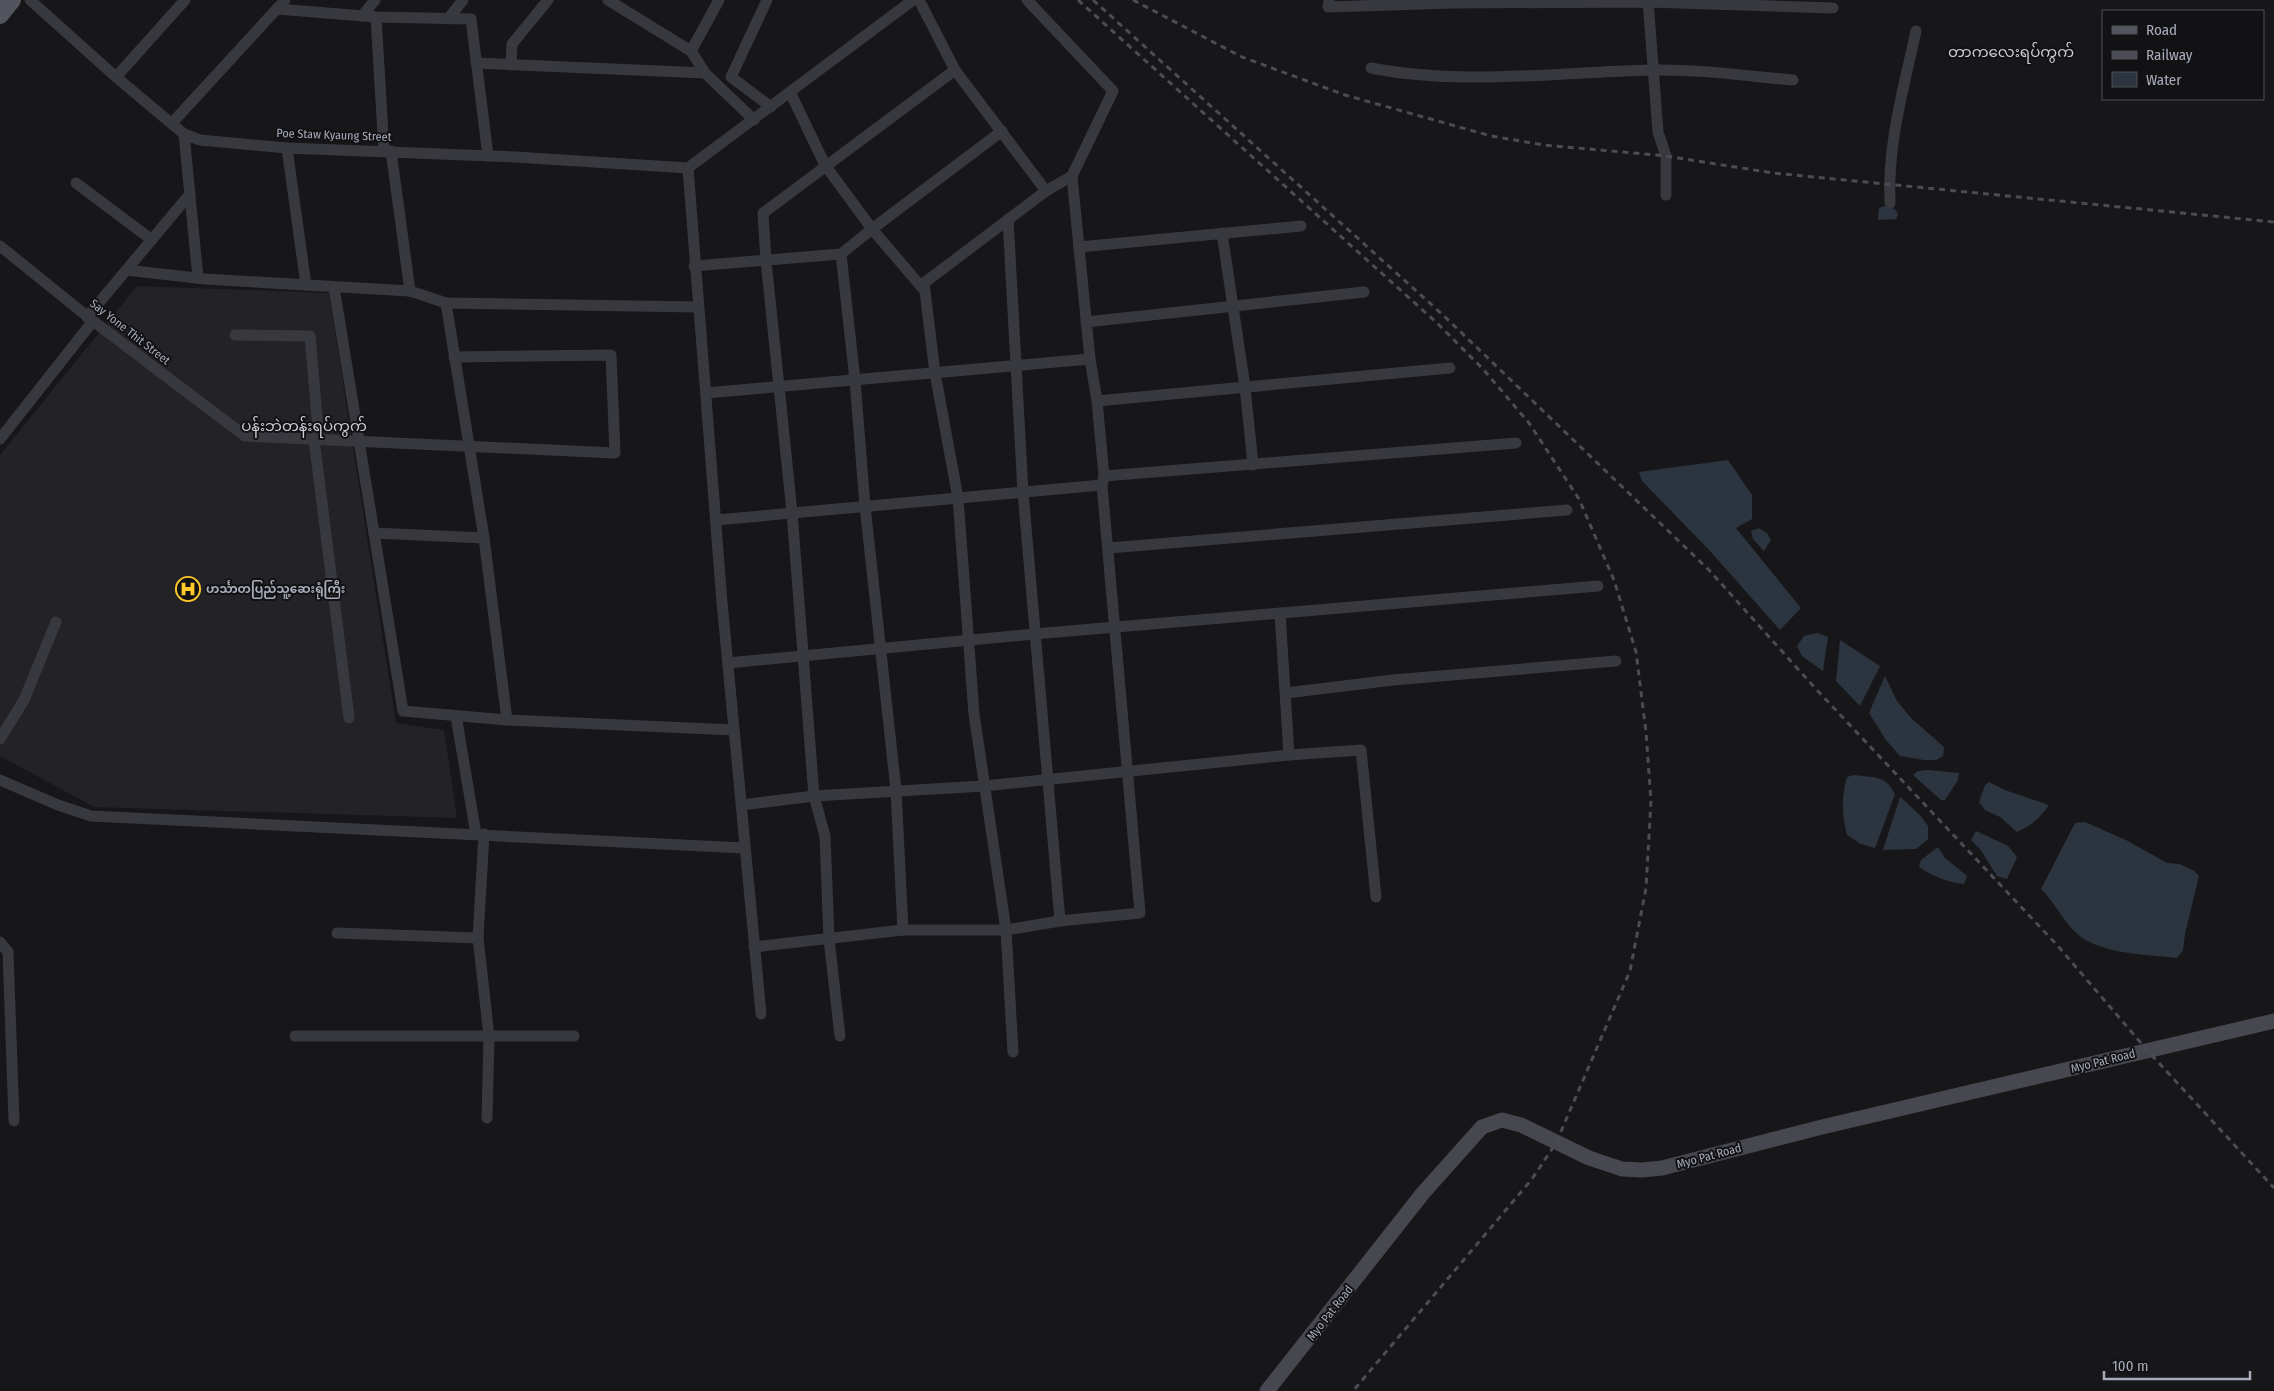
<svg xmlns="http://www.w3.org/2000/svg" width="2274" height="1391" font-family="'Fira Sans Condensed','Noto Sans Myanmar',sans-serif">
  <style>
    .built { fill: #232327 }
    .water { fill: #2c353f }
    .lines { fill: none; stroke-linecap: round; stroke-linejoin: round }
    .minor { stroke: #38383f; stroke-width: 11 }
    .secondary { stroke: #46474f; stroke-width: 15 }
    .primary { stroke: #53555e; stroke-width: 18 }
    .rail { stroke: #4b4c54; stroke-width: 3; stroke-dasharray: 6 5; stroke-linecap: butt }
    .labels { text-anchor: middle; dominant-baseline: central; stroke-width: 4; stroke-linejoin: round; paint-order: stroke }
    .street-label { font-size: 12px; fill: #a8acba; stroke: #121214 }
    .poi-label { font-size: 12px; font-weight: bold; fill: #a8acba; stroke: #121214; text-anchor: start }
    .quarter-label { font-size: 15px; fill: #caccd6; stroke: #121214 }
  </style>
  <rect width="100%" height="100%" fill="#171719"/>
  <!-- built -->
  <path class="built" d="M 137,286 L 329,293 L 396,723 L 444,730 L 457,818 L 94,807 L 0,756 L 0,455 Z"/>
  <!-- water -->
  <g class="water">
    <path d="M 1884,206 L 1895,209 L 1898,214 L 1896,219 L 1878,220 L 1879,208 Z"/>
    <path d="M 1728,460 L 1752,495 L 1752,519 L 1736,528 L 1801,608 L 1780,630 L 1710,551 L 1642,481 L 1639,472 Z"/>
    <path d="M 1759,528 L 1767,533 L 1771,540 L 1764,551 L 1753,539 L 1751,531 Z"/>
    <path d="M 1817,633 L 1828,637 L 1823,671 L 1802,656 L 1797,646 L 1804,636 Z"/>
    <path d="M 1840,640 L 1880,666 L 1860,706 L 1836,681 Z"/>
    <path d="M 1885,676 L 1897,701 L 1911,718 L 1944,747 L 1943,756 L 1936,760 L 1924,760 L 1900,756 L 1886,740 L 1869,713 Z"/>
    <path d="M 1929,770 L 1959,773 L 1958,780 L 1945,800 L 1941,800 L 1913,775 L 1918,771 Z"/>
    <path d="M 1854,775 C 1874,778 1885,774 1895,794 L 1875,848 L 1861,844 L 1847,835 C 1842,814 1841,798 1847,777 Z"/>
    <path d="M 1989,782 L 2005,790 L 2049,805 C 2041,817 2031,826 2017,832 L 2000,817 L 1985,810 L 1979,802 L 1985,785 Z"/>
    <path d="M 1900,797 L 1920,815 L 1928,826 L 1928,839 L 1916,849 L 1883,850 Z"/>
    <path d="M 2085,822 L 2128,841 L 2167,863 L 2179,864 L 2193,870 L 2199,876 L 2185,934 L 2183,950 L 2177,958 C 2145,954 2098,955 2074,931 C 2062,918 2054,902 2041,889 L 2075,823 Z"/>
    <path d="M 1976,831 L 2008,846 L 2017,857 L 2007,879 L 1997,876 L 1980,849 L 1971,840 Z"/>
    <path d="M 1938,847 L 1945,858 L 1967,876 L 1964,884 C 1949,883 1932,876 1919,867 L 1921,860 Z"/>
  </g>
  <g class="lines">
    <!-- minor -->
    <g class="minor">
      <path d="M 30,0 L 116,77 L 184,134 L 200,140 L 287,148 L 515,157 L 688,168"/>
      <path d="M 608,0 L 691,51 L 705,73 L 754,120"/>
      <path d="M 767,0 L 731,77 L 771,107"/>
      <path d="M 919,0 L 955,70 L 1046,191"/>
      <path d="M 1027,0 L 1113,91 L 1072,176 L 1090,359"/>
      <path d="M 1329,0 L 1328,7 L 1452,3 L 1648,2 L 1833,8"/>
      <path d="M 1648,0 L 1658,132 L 1666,156 L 1666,195"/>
      <path d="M 277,9 L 376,17 L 471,19 L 488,156"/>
      <path d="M 362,16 L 375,0"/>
      <path d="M 376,17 L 384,151"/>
      <path d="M 448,19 L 463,0"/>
      <path d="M 691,51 L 719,0"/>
      <path d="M 476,63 L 705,73"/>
      <path d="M 511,65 L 512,44 L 548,0"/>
      <path d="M 1371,68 C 1464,86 1558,72 1652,70 C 1699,69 1747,76 1793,80"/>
      <path d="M 116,77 L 185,0"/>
      <path d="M 790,92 L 825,165 L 872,229 L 925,291"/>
      <path d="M 172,123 L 285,0"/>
      <path d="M 184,134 L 198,278"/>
      <path d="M 287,148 L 306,285"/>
      <path d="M 391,151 L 410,291"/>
      <path d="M 76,183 L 152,240"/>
      <path d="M 1890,203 C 1887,145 1904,87 1916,31"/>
      <path d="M 1008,219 L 1023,492 L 1060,921"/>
      <path d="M 1222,233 L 1245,387 L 1253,465"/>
      <path d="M 0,246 L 93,321 L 245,436 L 615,453 L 611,355 L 454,357"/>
      <path d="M 1079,247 L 1301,226"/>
      <path d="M 841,254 L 855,380 L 865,506 L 896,790 L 903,930"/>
      <path d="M 694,266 L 841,254 L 872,229 L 1002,131"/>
      <path d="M 126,270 L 205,279 L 410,291 L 446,303 L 698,307"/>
      <path d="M 334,287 L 403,711 L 507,720 L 734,730"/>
      <path d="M 446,303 L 484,538 L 507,720"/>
      <path d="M 87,317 L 190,194"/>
      <path d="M 1086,322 L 1364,292"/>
      <path d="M 235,335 L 310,336 L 319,440"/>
      <path d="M 706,393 L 1090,359 L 1097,401 L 1104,476 L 1102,485 L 1140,913 L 1060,921 L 1006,930 L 903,930 L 754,947"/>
      <path d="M 1097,401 L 1450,368"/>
      <path d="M 0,439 L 93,321"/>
      <path d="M 314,439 L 349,718"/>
      <path d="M 1104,476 L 1516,443"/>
      <path d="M 716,520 L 1102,485"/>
      <path d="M 374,533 L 484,538"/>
      <path d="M 1109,548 L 1567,510"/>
      <path d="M 1280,613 L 1289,755"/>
      <path d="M 728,663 L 1034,634 L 1598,586"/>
      <path d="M 1286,693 L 1393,680 L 1616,661"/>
      <path d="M 456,716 L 476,834"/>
      <path d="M 0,739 L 24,700 L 56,622"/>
      <path d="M 0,780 L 58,805 L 91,816 L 744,848"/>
      <path d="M 741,805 L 814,796 L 984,786 L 1289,755 L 1361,750 L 1376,897"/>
      <path d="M 484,834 L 478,938 L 489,1036 L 487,1118"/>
      <path d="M 337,933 L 478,938"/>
      <path d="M 0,942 L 8,952 L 14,1121"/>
      <path d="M 761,1014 L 722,602 L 688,168 L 913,0"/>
      <path d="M 295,1036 L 574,1036"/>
      <path d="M 840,1036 L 829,939 L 825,836 L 814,796 L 792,512 L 766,261 L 763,213 L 955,70"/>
      <path d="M 1013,1052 L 1006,930 L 974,714 L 958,498 L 935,373 L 924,283 L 1046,191 L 1072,176"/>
    </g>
    <!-- secondary -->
    <path class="secondary" d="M 1267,1391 L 1423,1193 L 1482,1127 L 1502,1120 L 1521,1125 L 1589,1158 L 1622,1169 L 1642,1170 L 1662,1168 L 1822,1127 L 2274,1021"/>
    <!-- primary -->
    <path class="primary" d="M 0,15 L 12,0"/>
    <!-- rail -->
    <g class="rail">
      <path d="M 1078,0 L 1437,323 L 1483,369 L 1529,423 L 1579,499 L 1614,580 L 1636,652 L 1646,732 L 1651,801 L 1646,888 L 1630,971 L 1556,1143 L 1532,1179 L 1353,1391"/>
      <path d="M 1093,0 L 1443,315 L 1709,570 L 1815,688 L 2057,945 L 2147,1050 L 2274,1188"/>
      <path d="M 1133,0 L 1242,57 L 1345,95 L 1491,136 L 1544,145 L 1666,156 L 1773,173 L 2274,222"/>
    </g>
  </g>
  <!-- icons -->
  <defs>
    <symbol id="hospital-ring" viewBox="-11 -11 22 22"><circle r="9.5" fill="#121214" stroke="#ffc929" stroke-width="1.5"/><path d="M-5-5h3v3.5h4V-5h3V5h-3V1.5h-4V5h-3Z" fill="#ffc929"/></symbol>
  </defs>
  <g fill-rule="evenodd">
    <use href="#hospital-ring" x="174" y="575" width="28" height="28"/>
  </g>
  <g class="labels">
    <!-- street labels -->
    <g class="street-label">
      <text transform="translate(334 135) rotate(2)">Poe Staw Kyaung Street</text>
      <text transform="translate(130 332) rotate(38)">Say Yone Thit Street</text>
      <text transform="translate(2103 1061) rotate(-14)">Myo Pat Road</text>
      <text transform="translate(1709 1156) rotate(-15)">Myo Pat Road</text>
      <text transform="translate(1330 1313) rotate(-52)">Myo Pat Road</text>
    </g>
    <!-- poi labels -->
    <g class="poi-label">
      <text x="206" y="589">ဟင်္သာတပြည်သူ့ဆေးရုံကြီး</text>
    </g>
    <!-- quarter labels -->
    <g class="quarter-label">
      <text x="2011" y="52">တာကလေးရပ်ကွက်</text>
      <text x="304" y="426">ပန်းဘဲတန်းရပ်ကွက်</text>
    </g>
  </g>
  <!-- legend -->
  <rect x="2102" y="10" width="162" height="90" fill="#121214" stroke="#4e5056"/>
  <rect x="2112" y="26" width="25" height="8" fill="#53555e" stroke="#4e5056"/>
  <text x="2146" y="35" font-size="15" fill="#a8acba">Road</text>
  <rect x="2112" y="51" width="25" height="8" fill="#4b4c54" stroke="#4e5056"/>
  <text x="2146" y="60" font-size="15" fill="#a8acba">Railway</text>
  <rect x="2112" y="72" width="25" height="15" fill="#2c353f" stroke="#4e5056"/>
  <text x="2146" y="85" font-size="15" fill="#a8acba">Water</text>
  <!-- scale -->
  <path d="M2104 1371v8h146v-8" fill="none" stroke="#a8acba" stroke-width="2.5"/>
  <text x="2112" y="1371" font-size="15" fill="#a8acba" stroke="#121214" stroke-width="4" paint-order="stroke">100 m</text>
</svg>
